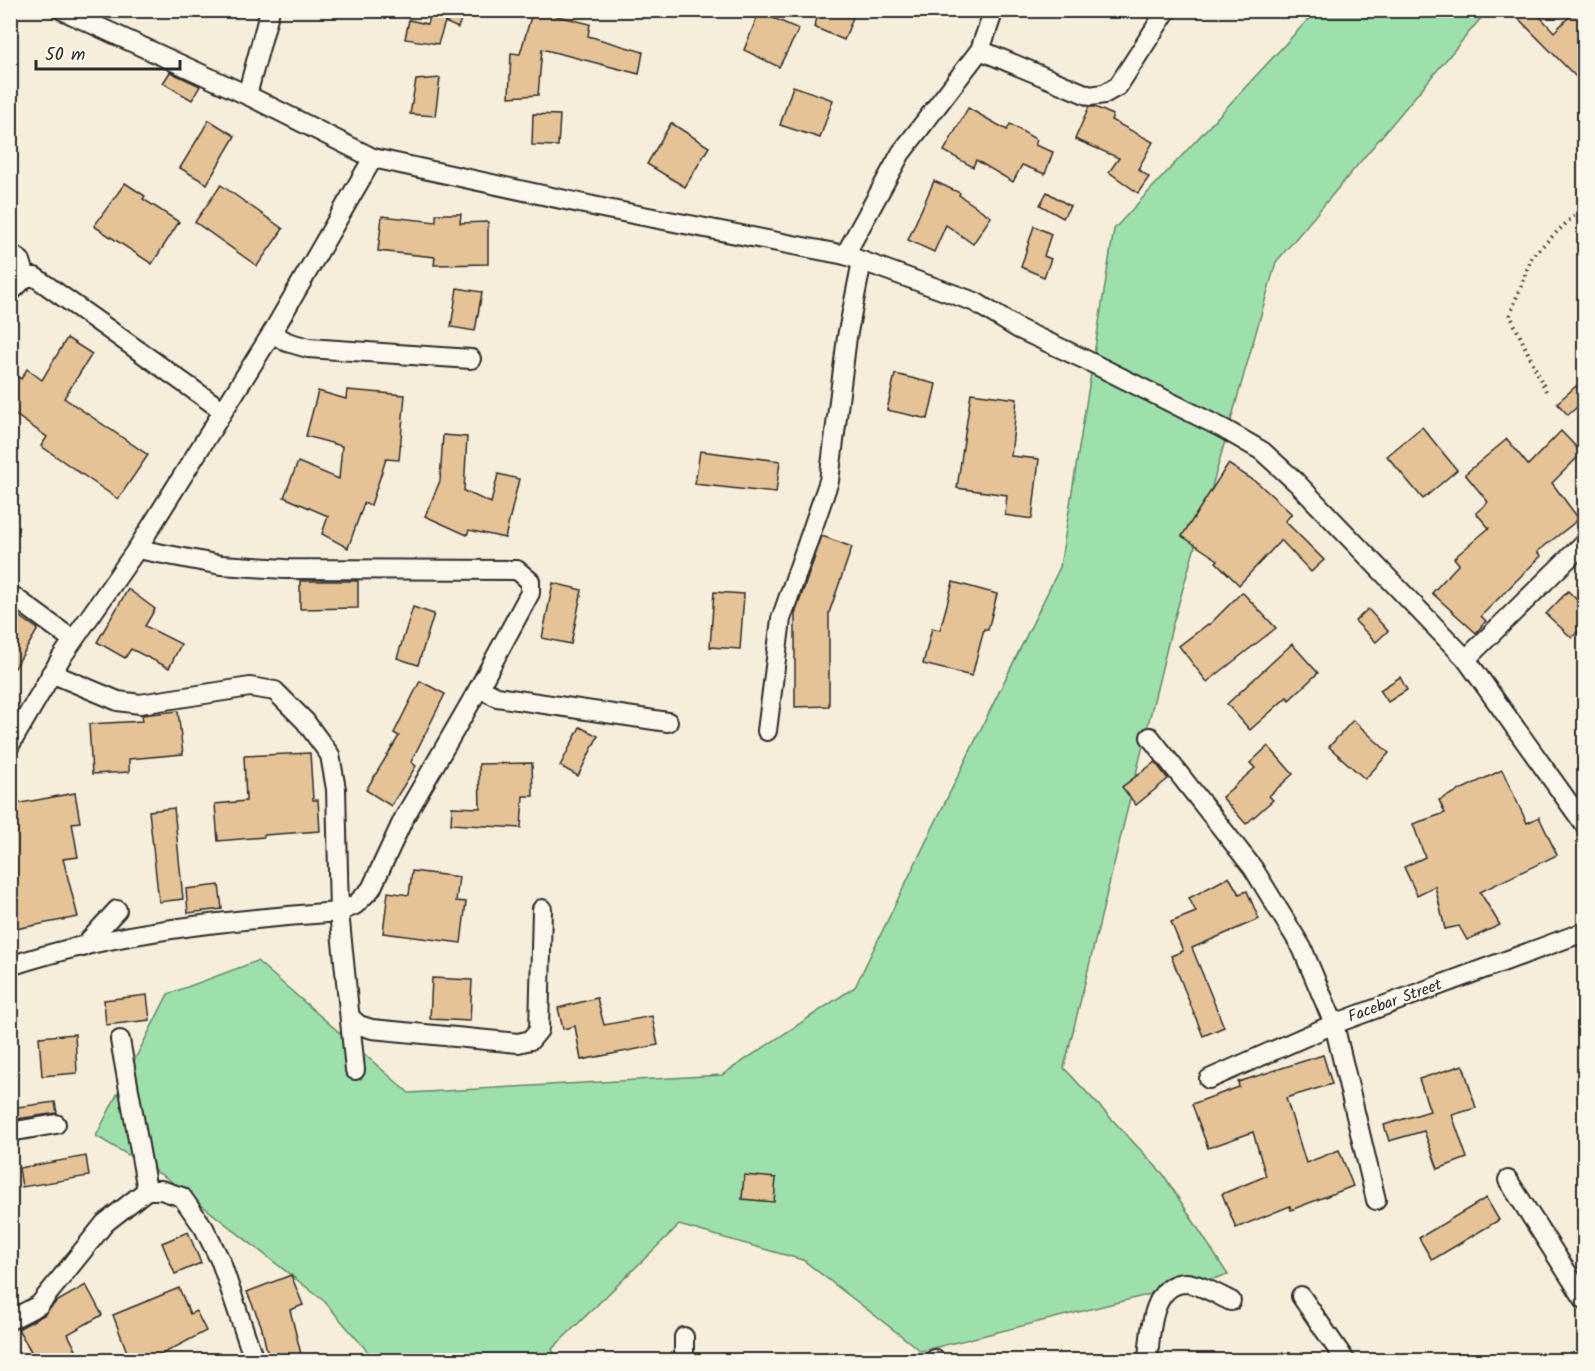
<svg xmlns="http://www.w3.org/2000/svg" width="1595" height="1371" font-family="Kalam,sans-serif">
  <style>
    .green { fill: #9ee0ab; stroke: #64866b; stroke-width: 1.5 }
    .building { fill: #e6c397; stroke: #2b2b2b; stroke-width: 1.5 }
    .lines { fill: none; stroke-linecap: round; stroke-linejoin: round }
    .minor-casing { stroke: #2b2b2b; stroke-width: 22 }
    .path { stroke: #2b2b2b; stroke-width: 4; stroke-dasharray: 1.5 4.5; stroke-linecap: butt }
    .minor { stroke: #fbf7ec; stroke-width: 18 }
    .labels { text-anchor: middle; dominant-baseline: central; stroke-width: 4.5; stroke-linejoin: round; paint-order: stroke }
    .street-label { font-size: 16px; fill: #2b2b2b; stroke: #fbf7ec }
  </style>
  <rect width="100%" height="100%" fill="#f7eddb"/>
  <filter id="ink" filterUnits="userSpaceOnUse"><feTurbulence type="fractalNoise" baseFrequency=".0167" numOctaves="2"/><feDisplacementMap in="SourceGraphic" scale="12" xChannelSelector="R" yChannelSelector="G"/><feConvolveMatrix kernelMatrix="1 2 1 2 8 2 1 2 1" color-interpolation-filters="sRGB"/></filter>
  <g filter="url(#ink)">
    <!-- green -->
    <path class="green" d="M 1316,11 L 1487,11 L 1276,262 L 1172,627 L 1064,1068 L 1163,1174 L 1228,1275 L 921,1351 L 803,1260 L 679,1225 L 552,1349 L 558,1360 L 375,1360 L 324,1301 L 167,1178 L 96,1136 L 168,994 L 257,961 L 409,1093 L 722,1075 L 855,987 L 1060,567 L 1114,229 Z"/>
    <!-- building -->
    <g class="building">
      <path d="M 421,10 L 464,10 L 458,28 L 445,22 L 438,44 L 405,39 L 409,20 L 427,24 L 430,15 Z"/>
      <path d="M 533,10 L 590,24 L 588,36 L 643,52 L 639,74 L 542,49 L 538,95 L 509,97 L 511,53 L 520,54 Z"/>
      <path d="M 820,10 L 856,10 L 844,40 L 814,27 Z"/>
      <path d="M 1510,10 L 1534,10 L 1554,32 L 1576,10 L 1584,10 L 1584,85 Z"/>
      <path d="M 759,12 L 799,29 L 779,67 L 744,50 Z"/>
      <path d="M 170,72 L 200,86 L 192,100 L 163,83 Z"/>
      <path d="M 440,78 L 435,116 L 410,114 L 416,80 Z"/>
      <path d="M 793,86 L 833,100 L 820,138 L 780,125 Z"/>
      <path d="M 1089,107 L 1095,107 L 1113,115 L 1111,120 L 1153,142 L 1138,169 L 1149,177 L 1138,193 L 1109,172 L 1119,158 L 1075,139 Z"/>
      <path d="M 968,108 L 1007,130 L 1010,124 L 1037,140 L 1035,145 L 1053,152 L 1045,174 L 1022,165 L 1013,182 L 976,160 L 973,167 L 944,151 Z"/>
      <path d="M 533,114 L 560,115 L 558,146 L 532,145 Z"/>
      <path d="M 209,120 L 235,136 L 207,184 L 180,168 Z"/>
      <path d="M 671,123 L 709,147 L 685,187 L 647,164 Z"/>
      <path d="M 934,181 L 960,193 L 959,195 L 991,217 L 973,244 L 946,225 L 934,252 L 908,240 Z"/>
      <path d="M 125,183 L 145,196 L 143,199 L 179,222 L 152,264 L 94,226 Z"/>
      <path d="M 221,185 L 283,229 L 257,266 L 195,222 Z"/>
      <path d="M 1047,192 L 1070,206 L 1063,218 L 1040,205 Z"/>
      <path d="M 436,214 L 461,214 L 460,223 L 488,222 L 488,264 L 434,265 L 435,257 L 378,251 L 382,216 L 436,222 Z"/>
      <path d="M 1034,226 L 1051,234 L 1044,256 L 1051,259 L 1044,277 L 1021,267 Z"/>
      <path d="M 457,288 L 482,292 L 475,331 L 451,327 Z"/>
      <path d="M 67,338 L 92,354 L 64,398 L 148,455 L 118,499 L 41,446 L 47,437 L 10,411 L 10,372 L 21,379 L 27,369 L 42,380 Z"/>
      <path d="M 895,374 L 936,384 L 928,419 L 887,410 Z"/>
      <path d="M 1576,386 L 1584,396 L 1584,401 L 1568,415 L 1557,403 Z"/>
      <path d="M 347,390 L 405,395 L 399,460 L 386,459 L 371,505 L 364,503 L 348,548 L 322,534 L 328,516 L 284,497 L 298,462 L 339,479 L 342,446 L 306,436 L 318,391 L 346,399 Z"/>
      <path d="M 971,393 L 1017,399 L 1011,456 L 1039,459 L 1032,519 L 1005,515 L 1007,495 L 957,488 Z"/>
      <path d="M 1422,427 L 1457,470 L 1423,499 L 1387,456 Z"/>
      <path d="M 1561,431 L 1582,453 L 1552,483 L 1579,519 L 1537,552 L 1541,556 L 1481,616 L 1486,621 L 1476,633 L 1432,593 L 1459,564 L 1454,558 L 1489,528 L 1476,513 L 1488,502 L 1465,474 L 1507,439 L 1528,465 Z"/>
      <path d="M 443,435 L 467,437 L 464,491 L 491,503 L 498,474 L 519,479 L 505,538 L 469,530 L 467,535 L 425,516 L 440,481 Z"/>
      <path d="M 700,451 L 780,461 L 776,493 L 695,484 Z"/>
      <path d="M 1228,464 L 1258,483 L 1292,514 L 1285,521 L 1324,560 L 1311,572 L 1281,540 L 1239,585 L 1216,562 L 1218,560 L 1182,536 Z"/>
      <path d="M 822,536 L 852,547 L 829,613 L 829,706 L 795,707 L 795,614 Z"/>
      <path d="M 300,581 L 358,581 L 358,608 L 300,609 Z"/>
      <path d="M 953,582 L 997,594 L 988,630 L 984,629 L 972,676 L 923,664 L 932,628 L 940,630 Z"/>
      <path d="M 553,583 L 582,590 L 571,644 L 542,638 Z"/>
      <path d="M 128,589 L 155,609 L 145,626 L 181,644 L 169,668 L 131,649 L 125,658 L 97,642 Z"/>
      <path d="M 1568,591 L 1584,607 L 1584,624 L 1572,638 L 1546,614 Z"/>
      <path d="M 714,592 L 744,594 L 740,649 L 710,647 Z"/>
      <path d="M 1242,592 L 1276,628 L 1207,682 L 1179,646 L 1208,624 L 1209,625 Z"/>
      <path d="M 413,607 L 434,614 L 418,665 L 397,658 Z"/>
      <path d="M 1368,609 L 1388,631 L 1376,642 L 1355,621 Z"/>
      <path d="M 10,610 L 38,629 L 10,676 Z"/>
      <path d="M 1292,644 L 1318,673 L 1289,700 L 1287,697 L 1250,730 L 1227,704 Z"/>
      <path d="M 1400,677 L 1407,690 L 1388,702 L 1380,690 Z"/>
      <path d="M 420,681 L 445,694 L 411,762 L 416,766 L 391,806 L 366,790 L 399,736 L 394,733 Z"/>
      <path d="M 178,711 L 183,754 L 129,759 L 129,772 L 92,774 L 89,724 L 143,721 L 142,715 Z"/>
      <path d="M 1353,720 L 1389,753 L 1365,779 L 1329,747 Z"/>
      <path d="M 580,727 L 598,736 L 578,776 L 560,766 Z"/>
      <path d="M 1268,746 L 1293,774 L 1269,796 L 1273,800 L 1246,824 L 1222,797 L 1255,768 L 1250,763 Z"/>
      <path d="M 310,753 L 313,800 L 318,800 L 320,831 L 264,835 L 264,837 L 218,841 L 215,804 L 246,801 L 244,756 Z"/>
      <path d="M 1155,762 L 1168,779 L 1136,805 L 1122,787 Z"/>
      <path d="M 532,763 L 533,796 L 523,796 L 521,828 L 451,824 L 452,807 L 480,808 L 479,764 Z"/>
      <path d="M 1502,770 L 1527,823 L 1539,817 L 1557,855 L 1480,892 L 1500,925 L 1467,940 L 1459,926 L 1445,929 L 1435,886 L 1417,895 L 1404,867 L 1425,857 L 1413,824 L 1445,813 L 1439,800 Z"/>
      <path d="M 75,793 L 80,822 L 72,823 L 78,857 L 63,859 L 78,917 L 10,930 L 10,805 Z"/>
      <path d="M 174,808 L 183,899 L 159,902 L 149,811 Z"/>
      <path d="M 412,871 L 459,877 L 456,901 L 466,902 L 461,943 L 383,933 L 388,892 L 409,895 Z"/>
      <path d="M 1229,877 L 1239,894 L 1247,891 L 1259,919 L 1192,948 L 1224,1027 L 1203,1036 L 1171,956 L 1183,951 L 1171,922 L 1196,912 L 1189,898 Z"/>
      <path d="M 219,885 L 222,909 L 188,913 L 186,889 Z"/>
      <path d="M 432,978 L 472,980 L 470,1021 L 430,1019 Z"/>
      <path d="M 147,995 L 150,1020 L 106,1025 L 104,1000 Z"/>
      <path d="M 597,998 L 604,1025 L 652,1016 L 658,1045 L 581,1060 L 575,1026 L 563,1029 L 558,1008 Z"/>
      <path d="M 75,1034 L 77,1073 L 42,1076 L 39,1037 Z"/>
      <path d="M 1323,1055 L 1332,1084 L 1286,1098 L 1306,1163 L 1339,1150 L 1353,1186 L 1291,1210 L 1290,1206 L 1236,1228 L 1222,1194 L 1266,1176 L 1253,1132 L 1208,1148 L 1192,1104 L 1239,1087 L 1238,1082 Z"/>
      <path d="M 1463,1065 L 1476,1108 L 1452,1115 L 1467,1158 L 1438,1169 L 1424,1131 L 1389,1141 L 1384,1125 L 1430,1111 L 1419,1079 Z"/>
      <path d="M 55,1102 L 57,1113 L 10,1120 L 10,1108 Z"/>
      <path d="M 86,1156 L 89,1176 L 22,1187 L 19,1168 Z"/>
      <path d="M 744,1175 L 776,1178 L 774,1202 L 742,1199 Z"/>
      <path d="M 1486,1198 L 1499,1220 L 1432,1260 L 1419,1238 Z"/>
      <path d="M 188,1232 L 201,1263 L 175,1274 L 162,1243 Z"/>
      <path d="M 291,1275 L 303,1305 L 290,1310 L 301,1354 L 269,1360 L 261,1325 L 247,1292 Z"/>
      <path d="M 86,1285 L 102,1315 L 68,1334 L 81,1360 L 36,1360 L 18,1329 L 44,1315 L 56,1302 Z"/>
      <path d="M 179,1288 L 190,1314 L 196,1311 L 206,1331 L 151,1360 L 130,1360 L 113,1315 Z"/>
    </g>
    <g class="lines">
      <defs>
        <g id="minor">
          <path d="M 62,10 L 247,95 L 373,158 L 607,209 L 845,255 L 862,261 L 975,302 L 1019,329 L 1084,359 L 1224,429 L 1262,451 L 1296,482 L 1466,659 L 1584,824"/>
          <path d="M 980,50 L 1090,96 L 1104,94 L 1118,86 L 1167,10"/>
          <path d="M 247,95 L 270,10"/>
          <path d="M 10,253 L 21,261 L 26,277"/>
          <path d="M 845,255 L 901,153 L 980,50 L 994,10"/>
          <path d="M 10,293 L 26,277 L 35,277 L 222,410"/>
          <path d="M 272,333 L 287,342 L 308,348 L 471,359"/>
          <path d="M 10,594 L 73,640"/>
          <path d="M 1466,659 L 1584,543"/>
          <path d="M 51,673 L 118,701 L 140,704 L 250,687 L 275,691 L 305,721 L 330,755 L 336,789 L 339,912 L 355,1070"/>
          <path d="M 479,688 L 497,697 L 668,722"/>
          <path d="M 767,731 L 781,619 L 829,481 L 847,337 L 862,261"/>
          <path d="M 1150,737 L 1253,868 L 1302,948 L 1334,1024 L 1376,1200"/>
          <path d="M 10,745 L 61,658 L 137,549 L 272,333 L 373,158"/>
          <path d="M 83,947 L 117,910"/>
          <path d="M 10,966 C 116,931 229,920 339,912 L 355,905 L 371,889 L 404,818 L 479,688 L 530,593 L 530,581 L 517,570 L 285,569 L 221,565 L 137,549"/>
          <path d="M 351,1018 L 359,1025 L 372,1029 L 518,1043 L 531,1040 L 539,1030 L 542,909"/>
          <path d="M 120,1040 L 147,1190"/>
          <path d="M 1209,1079 L 1334,1024 L 1584,932"/>
          <path d="M 10,1132 L 56,1124"/>
          <path d="M 1508,1180 L 1584,1299"/>
          <path d="M 1301,1296 L 1345,1360"/>
          <path d="M 10,1320 L 39,1305 L 105,1223 L 147,1190 L 161,1190 L 182,1197 L 204,1228 L 221,1262 L 254,1360"/>
          <path d="M 684,1360 L 684,1337"/>
          <path d="M 934,1360 L 935,1359"/>
          <path d="M 1148,1360 C 1150,1335 1151,1283 1186,1283 C 1200,1284 1218,1295 1231,1301"/>
        </g>
      </defs>
      <!-- minor casing -->
      <use href="#minor" class="minor-casing"/>
      <!-- path -->
      <path class="path" d="M 1546,391 L 1510,315 L 1532,256 L 1584,206"/>
      <!-- minor -->
      <use href="#minor" class="minor"/>
    </g>
  </g>
  <g class="labels">
    <!-- street labels -->
    <g class="street-label">
      <text transform="translate(1395 1001) rotate(-20)">Facebar Street</text>
    </g>
  </g>
  <!-- margin -->
  <rect width="1595" height="1371" fill="none" stroke="#fbf7ec" stroke-width="36"/>
  <rect x="18" y="18" width="1559" height="1335" fill="none" stroke="#2b2b2b" stroke-width="2" filter="url(#ink)"/>
  <!-- scale -->
  <path d="M36 60v9h144v-9" fill="none" stroke="#2b2b2b" stroke-width="3"/>
  <text x="45" y="60" font-size="18" fill="#2b2b2b" stroke="#fbf7ec" stroke-width="4.5" paint-order="stroke">50 m</text>
</svg>
